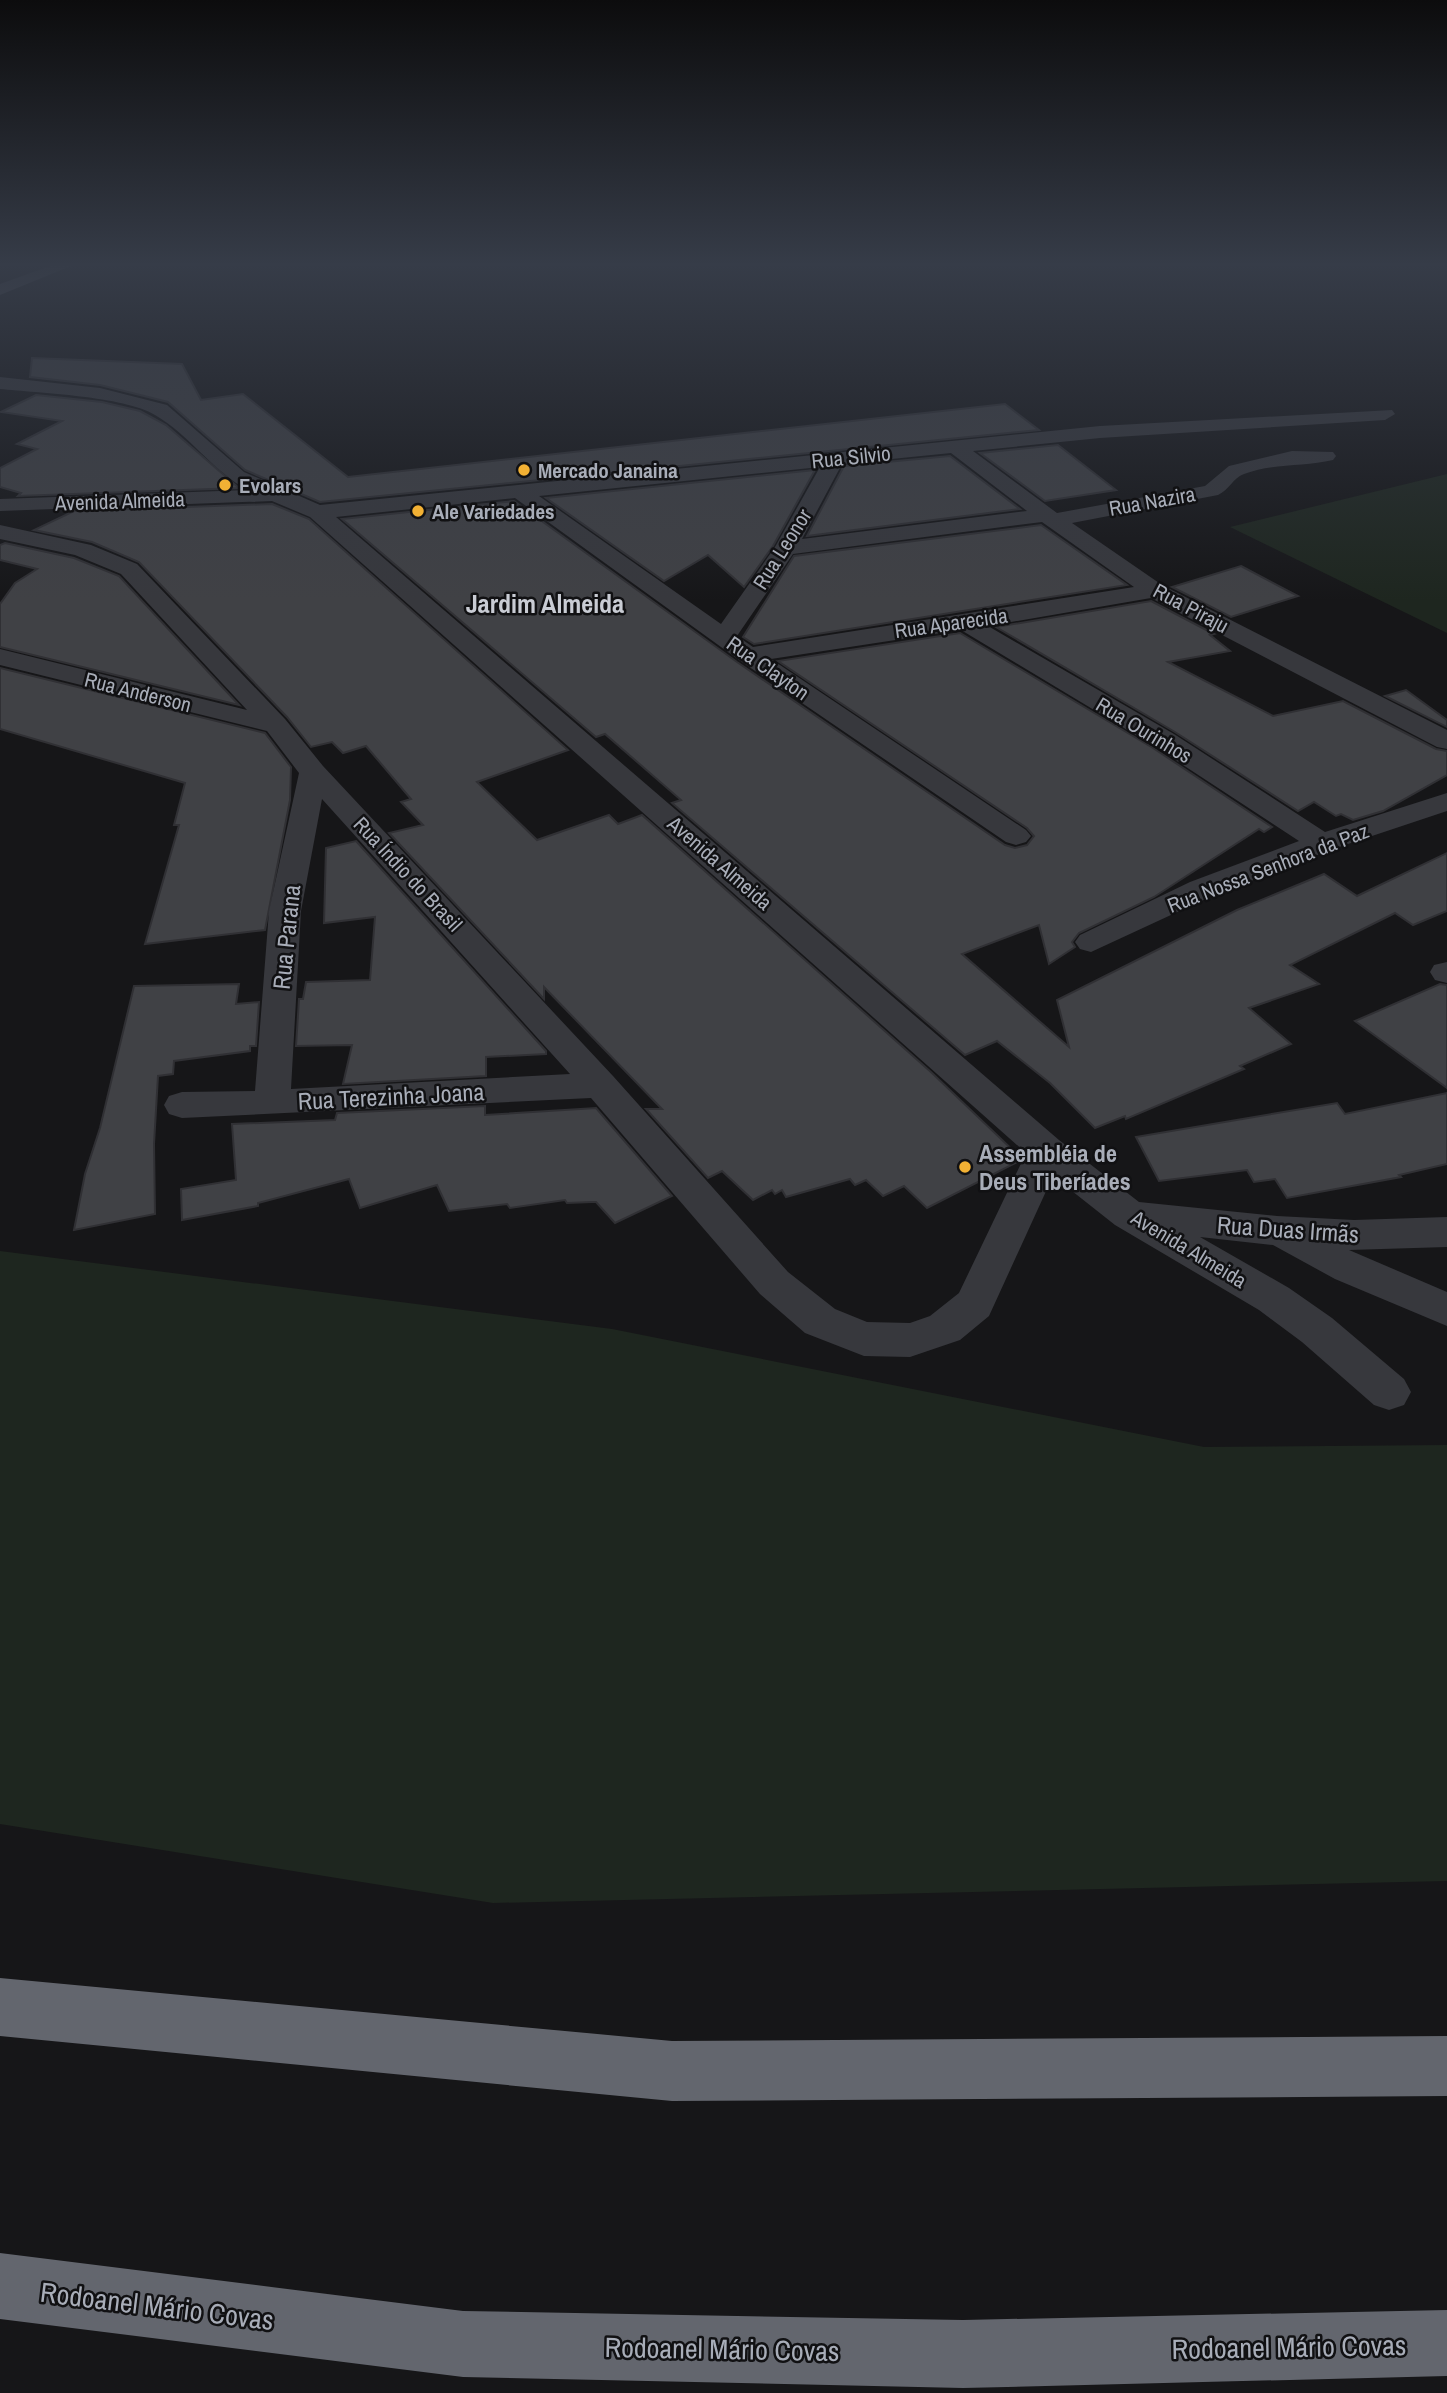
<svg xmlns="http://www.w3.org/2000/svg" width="1447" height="2393" font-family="'Archivo Narrow',sans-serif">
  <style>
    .green { fill: #1e261f }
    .building { fill: #404145; stroke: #303034; stroke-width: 2 }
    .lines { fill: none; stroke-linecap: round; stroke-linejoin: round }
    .street { fill: #37383d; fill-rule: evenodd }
    .primary { fill: #53555c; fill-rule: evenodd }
    .highway { fill: #63666e; fill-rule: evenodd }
    .poi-dot { fill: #f2b134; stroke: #111113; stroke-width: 2.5 }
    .labels { text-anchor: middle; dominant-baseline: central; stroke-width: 5; stroke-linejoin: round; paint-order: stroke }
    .far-street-label { font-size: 21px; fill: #a8adb8; stroke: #111113 }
    .far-poi-label { font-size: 21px; font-weight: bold; fill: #a8adb8; stroke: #111113; text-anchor: start }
    .street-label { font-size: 24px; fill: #a8adb8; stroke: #111113 }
    .poi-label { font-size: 24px; font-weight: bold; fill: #a8adb8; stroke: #111113; text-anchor: start }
    .far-district-label { font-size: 26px; font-weight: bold; fill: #c9ccd4; stroke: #111113 }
    .near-street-label { font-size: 28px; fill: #a8adb8; stroke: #111113 }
  </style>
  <rect width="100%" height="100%" fill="#161618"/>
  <!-- green -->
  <g class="green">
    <path d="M 1447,474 L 1447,633 L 1230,527 Z"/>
    <path d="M 0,1251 L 612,1329 L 1204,1447 L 1447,1445 L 1447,1881 L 493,1903 L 0,1824 Z"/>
  </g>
  <!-- building -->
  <g class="building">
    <path d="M 32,358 L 182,364 L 201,400 L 243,394 L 348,477 L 1005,404 L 1039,430 L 320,502 L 245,470 L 168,402 L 100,385 L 30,377 Z"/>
    <path d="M 36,395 L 102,402 L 140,411 L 166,425 L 239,488 L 18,496 L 21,493 L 0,487 L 0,468 L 37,449 L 17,444 L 62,421 L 1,412 Z"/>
    <path d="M 1058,445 L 1116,490 L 1045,501 L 980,453 Z"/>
    <path d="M 950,456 L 1020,509 L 807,536 L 844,466 Z"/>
    <path d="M 815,470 L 773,546 L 744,587 L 708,555 L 664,581 L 546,498 Z"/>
    <path d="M 514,501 L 737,662 L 1005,845 L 1015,848 L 1027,845 L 1034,836 L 1027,828 L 778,661 L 960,633 L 1153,748 L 1272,827 L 1264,832 L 1259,829 L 1154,897 L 1079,933 L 1072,942 L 1075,947 L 1049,964 L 1039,925 L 962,954 L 1069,1047 L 1057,1000 L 1237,910 L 1324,874 L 1357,896 L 1447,853 L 1447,911 L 1413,925 L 1395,913 L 1290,965 L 1319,984 L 1249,1008 L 1291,1044 L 1240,1066 L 1244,1069 L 1126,1119 L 1125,1116 L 1095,1128 L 1050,1083 L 997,1041 L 965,1055 L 672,803 L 681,800 L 605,734 L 596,737 L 342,519 Z"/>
    <path d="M 272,504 L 309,519 L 568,750 L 477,782 L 537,840 L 609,815 L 618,824 L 642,815 L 932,1073 L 1021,1158 L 1019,1161 L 927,1208 L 904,1186 L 883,1196 L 866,1180 L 855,1185 L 850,1179 L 786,1197 L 782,1190 L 775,1194 L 772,1190 L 753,1200 L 722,1171 L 708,1178 L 646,1109 L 662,1109 L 544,987 L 544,999 L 389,833 L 423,825 L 401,802 L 411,799 L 366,746 L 343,753 L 332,742 L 311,747 L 287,717 L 139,562 L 92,542 L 34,530 L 74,511 Z"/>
    <path d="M 1041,525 L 1127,585 L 754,644 L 743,637 L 794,556 Z"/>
    <path d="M 5,543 L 74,558 L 119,576 L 239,705 L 0,647 L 0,604 L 15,583 L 37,569 L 0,560 L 0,545 Z"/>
    <path d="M 1241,566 L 1298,596 L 1231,617 L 1172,587 Z"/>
    <path d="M 1151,601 L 1214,634 L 1210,635 L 1230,651 L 1168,662 L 1273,716 L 1343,701 L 1436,749 L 1447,751 L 1447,775 L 1383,811 L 1353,820 L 1341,814 L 1336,816 L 1314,802 L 1298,811 L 1175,732 L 996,627 Z"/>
    <path d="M 0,668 L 265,733 L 291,767 L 290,800 L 265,930 L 145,944 L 179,825 L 174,825 L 185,783 L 0,729 Z"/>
    <path d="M 1406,690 L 1447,720 L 1447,727 L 1385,696 Z"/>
    <path d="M 356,841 L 546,1051 L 546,1054 L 486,1057 L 486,1076 L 343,1084 L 352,1045 L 296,1046 L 299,999 L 303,999 L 306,982 L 370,980 L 375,917 L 324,923 L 326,848 Z"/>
    <path d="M 239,984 L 236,1004 L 259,1002 L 256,1046 L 250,1046 L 250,1051 L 174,1061 L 173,1074 L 158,1076 L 154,1144 L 155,1214 L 74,1230 L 85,1174 L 100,1128 L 134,986 Z"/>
    <path d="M 1440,984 L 1447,985 L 1447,1088 L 1355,1021 Z"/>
    <path d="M 1447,1093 L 1447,1164 L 1399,1175 L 1401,1177 L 1287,1198 L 1275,1179 L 1254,1182 L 1247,1170 L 1159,1181 L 1136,1137 L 1337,1103 L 1345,1114 Z"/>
    <path d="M 485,1106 L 485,1115 L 596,1108 L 672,1196 L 615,1223 L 596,1202 L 592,1202 L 567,1203 L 565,1200 L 510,1208 L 507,1204 L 449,1211 L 437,1185 L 360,1208 L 349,1179 L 258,1203 L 258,1206 L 182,1220 L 181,1189 L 236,1180 L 232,1124 L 335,1120 L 337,1113 Z"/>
  </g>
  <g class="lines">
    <!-- street -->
    <g class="street">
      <path d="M 0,377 L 100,388 L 167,405 L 244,472 L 320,505 L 1100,426 L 1392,410 L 1395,414 L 1385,420 L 1100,438 L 973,451 L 1057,513 L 1205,486 L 1229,466 L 1292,451 L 1333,452 L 1336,456 L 1333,460 C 1304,467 1274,463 1244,474 C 1233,478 1229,490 1218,495 L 1072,523 L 1162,585 L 1447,730 L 1447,749 L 1437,747 L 1151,598 L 988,626 L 1174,734 L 1325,832 L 1447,793 L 1447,811 L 1333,849 L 1212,896 L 1091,952 L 1080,949 L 1075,942 L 1080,935 L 1190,882 L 1299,841 L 1154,746 L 961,630 L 771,659 L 1026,830 L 1031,836 L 1026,842 L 1016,845 L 1006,842 L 739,660 L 515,498 L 336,517 L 1059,1140 L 1139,1202 L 1277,1216 L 1354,1220 L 1447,1217 L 1447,1247 L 1349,1250 L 1447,1292 L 1447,1326 L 1335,1279 L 1273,1245 L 1200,1237 L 1289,1288 L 1332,1318 L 1404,1379 L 1411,1392 L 1404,1405 L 1389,1410 L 1374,1405 L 1302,1342 L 1259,1310 L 1115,1225 L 1053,1176 L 989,1316 L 960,1340 L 910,1357 L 864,1356 L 805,1333 L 760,1294 L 591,1098 L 182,1118 L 169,1114 L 164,1105 L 169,1096 L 182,1092 L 255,1091 L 269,911 L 299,773 L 267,731 L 0,665 L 0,649 L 247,710 L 121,574 L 75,555 L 0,539 L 0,525 L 91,545 L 137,564 L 285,719 L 323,766 L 613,1076 L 788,1272 L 835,1309 L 867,1322 L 910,1323 L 930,1316 L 959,1293 L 1026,1153 L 310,517 L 272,501 L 0,511 L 0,499 L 248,490 C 212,471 190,435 155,415 C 124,396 38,393 0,389 ZM 951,453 L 1027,511 L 802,539 L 842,464 ZM 820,467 L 775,547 L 721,624 L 539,496 ZM 1042,522 L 1134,587 L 753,647 L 737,636 L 793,554 ZM 322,799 L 570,1074 L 291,1089 L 301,911 Z"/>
      <path d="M 1447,962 L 1447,983 L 1435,980 L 1430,972 L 1434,965 Z"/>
    </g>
    <!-- primary -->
    <path class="primary" d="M 50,266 L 71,266 L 0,295 L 0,284 Z"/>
    <!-- highway -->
    <g class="highway">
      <path d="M 0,1978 L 672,2041 L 1447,2036 L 1447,2096 L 672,2101 L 0,2036 Z"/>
      <path d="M 0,2253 L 463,2311 L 963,2320 L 1447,2310 L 1447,2376 L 963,2388 L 463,2377 L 0,2319 Z"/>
    </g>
  </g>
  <!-- sky -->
  <linearGradient id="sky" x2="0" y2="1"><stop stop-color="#0c0c0d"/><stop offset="0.44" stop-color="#363c48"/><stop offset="1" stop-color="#363c48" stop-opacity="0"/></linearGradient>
  <rect width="1447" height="601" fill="url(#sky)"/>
  <!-- markers -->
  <g class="poi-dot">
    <circle cx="524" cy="470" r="7"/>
    <circle cx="225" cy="485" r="7"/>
    <circle cx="418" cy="511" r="7"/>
    <circle cx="965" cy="1167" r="7"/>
  </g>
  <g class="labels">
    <!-- far-street labels -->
    <g class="far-street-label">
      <text transform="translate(851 457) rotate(-6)">Rua Silvio</text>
      <text transform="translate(120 501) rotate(-2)">Avenida Almeida</text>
      <text transform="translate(1152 501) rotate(-10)">Rua Nazira</text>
      <text transform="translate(782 549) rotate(-58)">Rua Leonor</text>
      <text transform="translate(1191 608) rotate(28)">Rua Piraju</text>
      <text transform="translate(951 623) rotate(-8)">Rua Aparecida</text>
      <text transform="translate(768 668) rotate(35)">Rua Clayton</text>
      <text transform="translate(138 692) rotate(14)">Rua Anderson</text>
      <text transform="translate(1144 730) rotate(31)">Rua Ourinhos</text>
      <text transform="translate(720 863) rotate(41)">Avenida Almeida</text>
      <text transform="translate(1268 868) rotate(-21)">Rua Nossa Senhora da Paz</text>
      <text transform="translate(408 874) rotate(47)">Rua Índio do Brasil</text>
      <text transform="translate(1189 1249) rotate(31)">Avenida Almeida</text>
    </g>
    <!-- far-poi labels -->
    <g class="far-poi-label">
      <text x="538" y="470">Mercado Janaina</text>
      <text x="239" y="485">Evolars</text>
      <text x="432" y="511">Ale Variedades</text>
    </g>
    <!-- street labels -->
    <g class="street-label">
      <text transform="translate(286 937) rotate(-84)">Rua Parana</text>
      <text transform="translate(391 1096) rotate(-3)">Rua Terezinha Joana</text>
      <text transform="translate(1288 1229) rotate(4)">Rua Duas Irmãs</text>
    </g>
    <!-- poi labels -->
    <g class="poi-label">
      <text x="979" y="1153">Assembléia de<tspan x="979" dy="28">Deus Tiberíades</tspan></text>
    </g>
    <!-- far-district labels -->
    <g class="far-district-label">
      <text x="545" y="603">Jardim Almeida</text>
    </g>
    <!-- near-street labels -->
    <g class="near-street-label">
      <text transform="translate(157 2306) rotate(7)">Rodoanel Mário Covas</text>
      <text transform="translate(1289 2347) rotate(-1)">Rodoanel Mário Covas</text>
      <text transform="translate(722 2349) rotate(1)">Rodoanel Mário Covas</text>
    </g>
  </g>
</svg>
